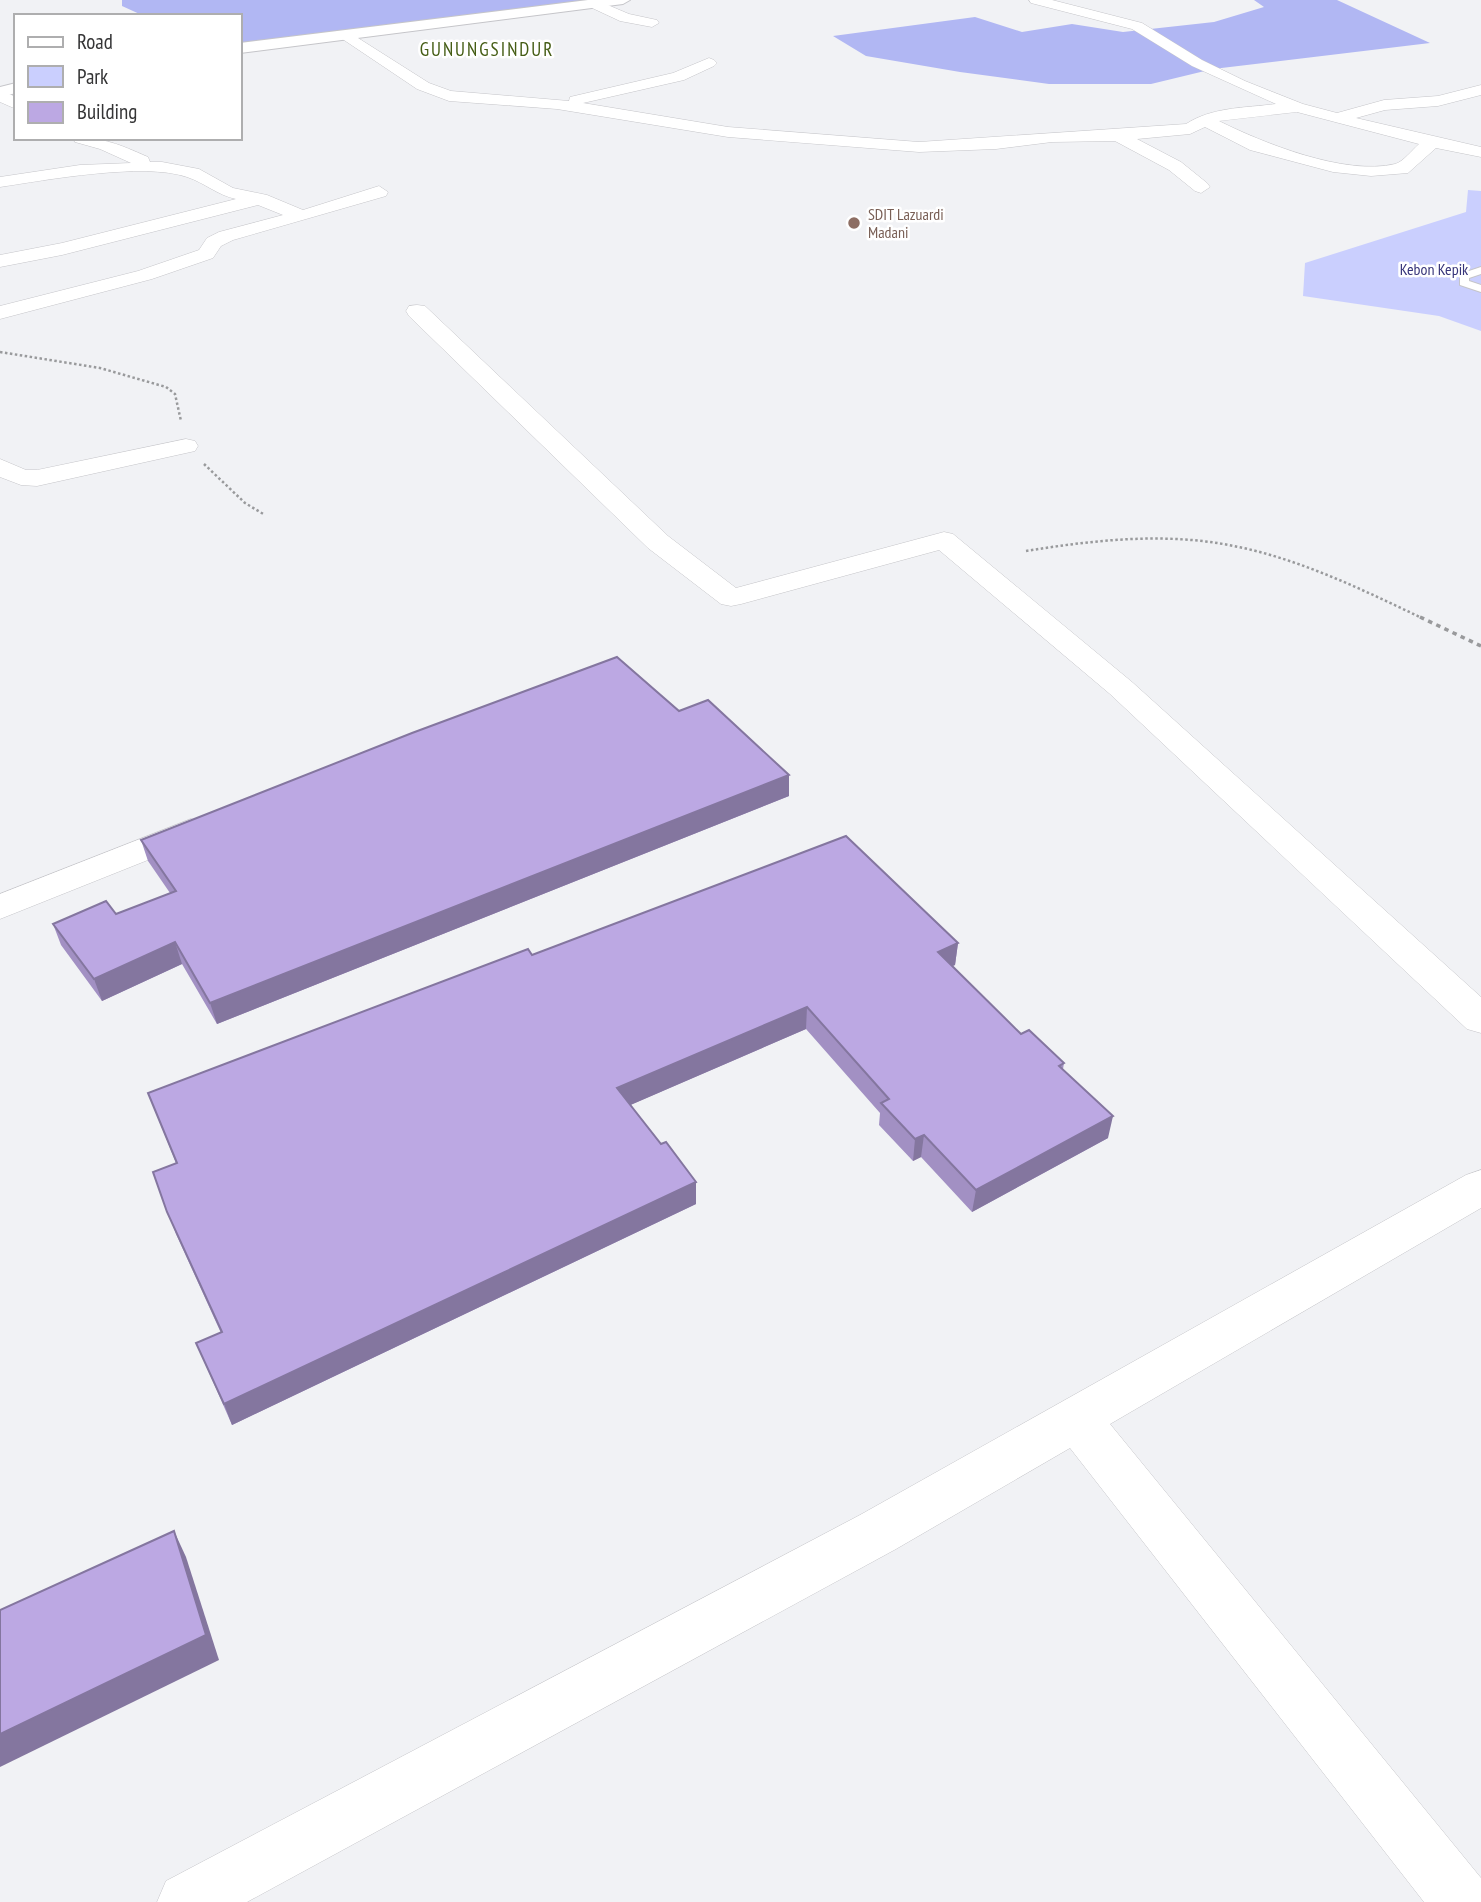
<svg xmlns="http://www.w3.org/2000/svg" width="1481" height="1902" font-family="'PT Sans Narrow',sans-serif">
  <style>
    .green { fill: #cacffe }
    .forest { fill: #b1b7f3 }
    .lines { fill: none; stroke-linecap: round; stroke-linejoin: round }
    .service-casing { stroke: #c5c5c9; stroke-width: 2 }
    .minor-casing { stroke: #c5c5c9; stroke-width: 1 }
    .secondary-casing { stroke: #c5c5c9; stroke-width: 2 }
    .path-far1 { stroke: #999a9c; stroke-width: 2.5; stroke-dasharray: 2.5 2.5; stroke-linecap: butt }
    .path { stroke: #999a9c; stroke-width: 3.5; stroke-dasharray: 4.5 4.5; stroke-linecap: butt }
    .service { fill: #fff; fill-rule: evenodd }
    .minor { fill: #fff; fill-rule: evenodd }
    .secondary { fill: #fff; fill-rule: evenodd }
    .wall { fill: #a290c3 }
    .shaded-wall { fill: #84769f }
    .building { fill: #bca8e3; stroke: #84769f; stroke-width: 2 }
    .education-dot { fill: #8d6e63; stroke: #fff; stroke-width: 2.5 }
    .labels { text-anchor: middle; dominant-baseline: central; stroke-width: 5; stroke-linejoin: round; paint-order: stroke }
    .far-education-label { font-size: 16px; fill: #785e54; stroke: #fff; text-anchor: start }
    .far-park-label { font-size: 16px; fill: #37357a; stroke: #fff }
    .far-quarter-label { font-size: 19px; letter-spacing: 2px; fill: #455d15; stroke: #fff }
  </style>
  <rect width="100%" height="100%" fill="#f1f2f5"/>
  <!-- green -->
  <path class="green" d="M 1468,190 L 1481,191 L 1481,331 L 1439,316 L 1303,296 L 1305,263 L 1466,212 Z"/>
  <!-- forest -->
  <g class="forest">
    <path d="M 122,0 L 623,0 L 240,45 L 240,16 L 144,16 L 122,6 Z"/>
    <path d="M 1254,0 L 1337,0 L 1430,43 L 1213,69 L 1151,84 L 1049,84 L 960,72 L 866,56 L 833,36 L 975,17 L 1022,32 L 1072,24 L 1123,32 L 1214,22 L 1264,7 Z"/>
  </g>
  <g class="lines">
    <defs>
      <path id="service" d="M 1481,267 L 1481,274 L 1469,278 L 1469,281 L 1481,285 L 1481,292 L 1460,285 L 1460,274 Z"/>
      <g id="minor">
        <path d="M 596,0 L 629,14 L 657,20 L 659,23 L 652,27 L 620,21 L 590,7 L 590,1 Z"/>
        <path d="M 1029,0 L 1052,0 L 1142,23 L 1202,60 L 1245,81 L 1303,104 L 1337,113 L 1384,100 L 1438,96 L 1481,85 L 1481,95 L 1438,106 L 1385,110 L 1356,118 L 1481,147 L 1481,157 L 1436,148 L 1408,173 L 1371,176 L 1333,172 L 1250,150 L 1205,127 L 1190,134 L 1137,139 L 1181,162 L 1207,183 L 1210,187 L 1201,193 L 1195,191 L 1169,170 L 1115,141 L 1052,142 L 996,149 L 919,152 L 728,137 L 557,109 L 449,101 L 417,89 L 335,34 L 337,31 L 347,31 L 429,83 L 451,91 L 569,101 L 570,97 L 673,73 L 709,58 L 714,60 L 717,63 L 714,66 L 684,80 L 583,103 L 728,127 L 919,142 L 1186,124 C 1212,107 1245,108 1276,104 L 1192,66 L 1132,29 L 1031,3 ZM 1297,112 L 1419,144 C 1412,150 1403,162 1395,164 C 1345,176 1263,143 1219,121 Z"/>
        <path d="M 0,90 L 16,97 L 16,109 L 0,102 Z"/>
        <path d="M 73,138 C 106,138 118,144 148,157 L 150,162 L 162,162 L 199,169 L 233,188 L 267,195 L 303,210 L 379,186 L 388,192 L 386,196 L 233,240 L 221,246 L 213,258 L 152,279 L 0,319 L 0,306 L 138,271 L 199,250 L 207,238 L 219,232 L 283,215 L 258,205 L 62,255 L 0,267 L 0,255 L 62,243 L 236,199 C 217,195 205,183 187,177 C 144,162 46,180 0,187 L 0,177 L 80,165 L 131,163 L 100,149 L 75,142 Z"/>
        <path d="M 417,305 L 425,306 L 668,536 L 736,588 L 944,532 L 953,534 L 1132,682 L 1481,997 L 1481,1033 L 1467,1029 L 1110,694 L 939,550 L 741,604 L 731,606 L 721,604 L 648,548 L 409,316 L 406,311 L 409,306 Z"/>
        <path d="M 186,439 L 195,441 L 198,446 L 195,451 L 37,486 L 21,485 L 0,477 L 0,459 L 26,470 L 37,470 Z"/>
        <path d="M 191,819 L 203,822 L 208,830 L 203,838 L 0,919 L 0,894 Z"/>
        <path d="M 1481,1170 L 1481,1208 L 1110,1424 L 1481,1878 L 1481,1902 L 1424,1902 L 1070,1448 L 896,1549 L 247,1902 L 157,1902 L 166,1881 L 860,1515 L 1466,1175 Z"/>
      </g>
      <g id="secondary">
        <path d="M 588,0 L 630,0 L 623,4 L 240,53 L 240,43 Z"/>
        <path d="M 16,83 L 16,93 L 0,97 L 0,87 Z"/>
      </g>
    </defs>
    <!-- service casing -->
    <use href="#service" class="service-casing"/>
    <!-- minor casing -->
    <use href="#minor" class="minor-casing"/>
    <!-- secondary casing -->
    <use href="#secondary" class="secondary-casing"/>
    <!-- path-far1 -->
    <g class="path-far1">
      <path d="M 0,352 L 100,368 L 166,387 L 175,394 L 181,421"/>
      <path d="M 204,464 L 245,503 L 265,515"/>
      <path d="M 1026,551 C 1094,540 1165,532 1234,546 C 1300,559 1363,590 1424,619"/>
    </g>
    <!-- path -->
    <path class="path" d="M 1420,617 L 1481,646"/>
    <!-- service -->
    <use href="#service" class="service"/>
    <!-- minor -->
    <use href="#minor" class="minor"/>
    <!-- secondary -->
    <use href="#secondary" class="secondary"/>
  </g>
  <!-- wall -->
  <g class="wall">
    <path d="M 679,711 L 789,775 L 789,796 L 217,1024 L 182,964 L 102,1001 L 61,945 L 53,924 L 116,914 L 170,893 L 148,861 L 141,840 Z"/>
    <path d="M 958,943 L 955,965 L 952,966 L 1021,1034 L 1064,1063 L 1063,1069 L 1108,1138 L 972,1212 L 921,1157 L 913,1161 L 879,1125 L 880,1113 L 806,1029 L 630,1105 L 696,1204 L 232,1425 L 196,1343 L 221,1333 L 176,1234 L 153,1172 L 176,1163 L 148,1093 L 532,955 Z"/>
  </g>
  <!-- shaded-wall -->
  <g class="shaded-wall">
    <path d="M 789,775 L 789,796 L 217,1024 L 210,1003 Z"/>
    <path d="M 175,942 L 182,964 L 102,1001 L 94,979 Z"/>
    <path d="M 958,943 L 955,965 L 935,974 L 938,952 Z"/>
    <path d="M 807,1007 L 806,1029 L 619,1110 L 617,1088 Z"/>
    <path d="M 1113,1116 L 1108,1138 L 972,1212 L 976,1190 Z"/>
    <path d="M 924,1135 L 921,1157 L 913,1161 L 915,1139 Z"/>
    <path d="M 696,1182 L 696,1204 L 232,1425 L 224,1404 Z"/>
    <path d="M 174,1531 L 186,1557 L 219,1660 L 0,1767 L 0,1734 Z"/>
  </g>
  <!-- building -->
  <g class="building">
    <path d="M 617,657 L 679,711 L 708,700 L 789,775 L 210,1003 L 175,942 L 94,979 L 53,924 L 106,901 L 116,914 L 176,891 L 141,840 L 412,733 Z"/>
    <path d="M 846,836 L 958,943 L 938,952 L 1021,1034 L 1029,1030 L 1064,1063 L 1059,1066 L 1113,1116 L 976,1190 L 924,1135 L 915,1139 L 881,1103 L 889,1099 L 807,1007 L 617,1088 L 661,1144 L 666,1142 L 696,1182 L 224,1404 L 196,1343 L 222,1332 L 167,1212 L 153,1172 L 177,1163 L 148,1093 L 528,949 L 532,955 Z"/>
    <path d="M 174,1531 L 206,1635 L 0,1734 L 0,1610 Z"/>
  </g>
  <!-- markers -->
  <circle class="education-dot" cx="854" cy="223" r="7"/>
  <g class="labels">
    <!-- far-education labels -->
    <g class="far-education-label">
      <text x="868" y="214">SDIT Lazuardi<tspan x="868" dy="18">Madani</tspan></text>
    </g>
    <!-- far-park labels -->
    <g class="far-park-label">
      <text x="1434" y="269">Kebon Kepik</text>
    </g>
    <!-- far-quarter labels -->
    <g class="far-quarter-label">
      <text x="487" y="49">GUNUNGSINDUR</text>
    </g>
  </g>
  <!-- legend -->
  <rect x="14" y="14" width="228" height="126" fill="#ffffff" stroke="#aeaeaf" stroke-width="2"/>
  <rect x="28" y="37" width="35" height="10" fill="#ffffff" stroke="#aeaeaf" stroke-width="2"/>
  <text x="77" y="49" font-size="21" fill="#353536">Road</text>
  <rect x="28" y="66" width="35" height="21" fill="#cacffe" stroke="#aeaeaf" stroke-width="2"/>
  <text x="77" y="84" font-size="21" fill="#353536">Park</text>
  <rect x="28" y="102" width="35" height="21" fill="#bca8e3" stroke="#aeaeaf" stroke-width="2"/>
  <text x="77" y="119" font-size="21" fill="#353536">Building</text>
</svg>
